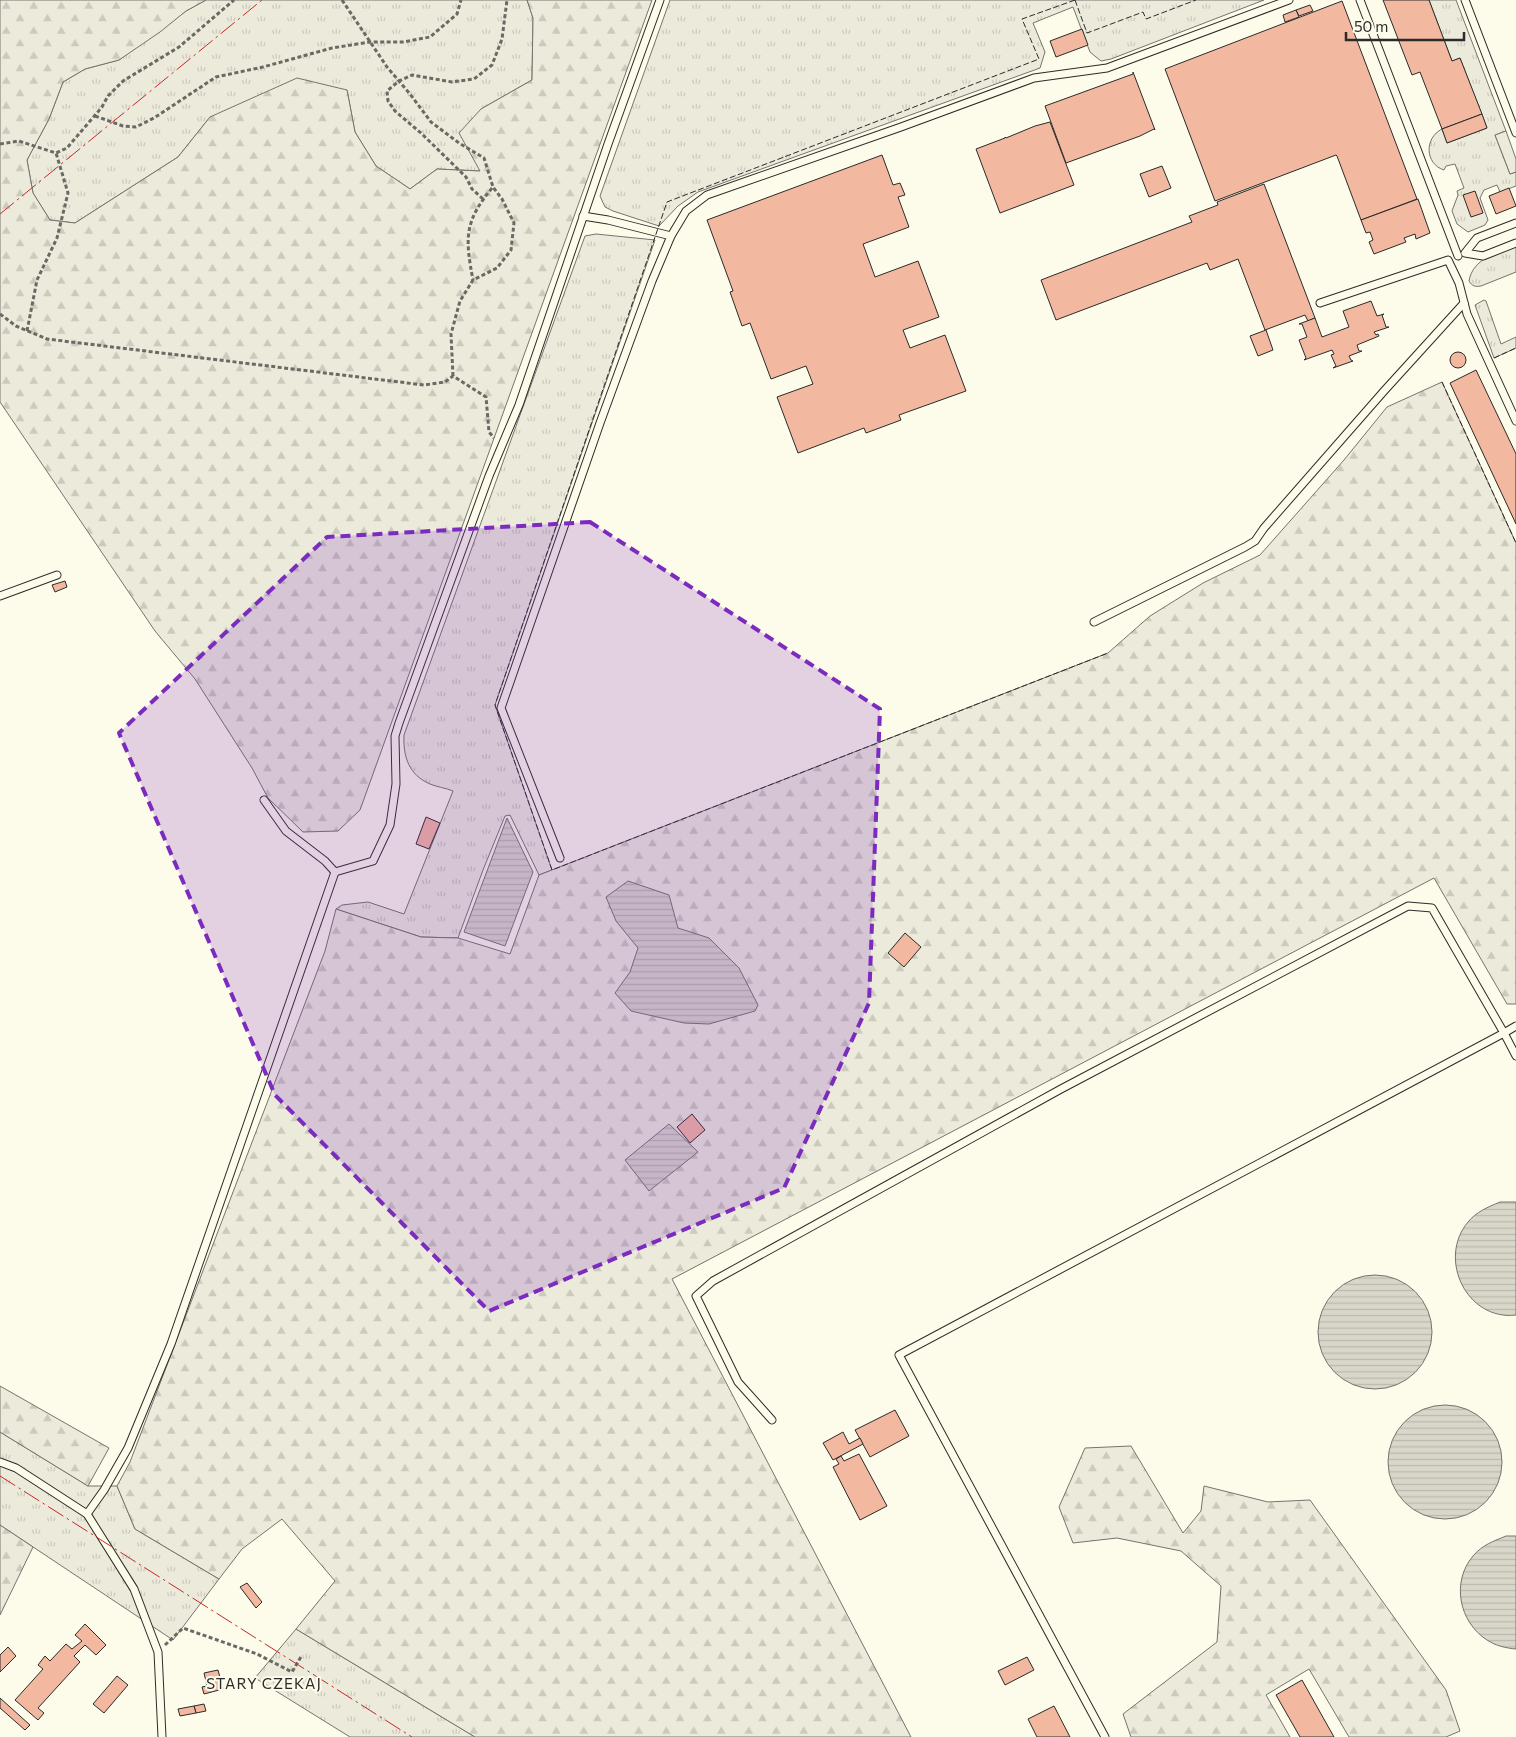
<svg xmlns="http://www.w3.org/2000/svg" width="1516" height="1737" font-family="Commissioner,sans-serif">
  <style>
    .grass { fill: url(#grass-tufts); stroke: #74746e }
    .forest { fill: url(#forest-firs); stroke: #74746e }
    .parking { fill: #eceadb; stroke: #74746e }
    .water { fill: url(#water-rules); stroke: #74746e }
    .building { fill: #f2b8a0; stroke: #2b2b2b }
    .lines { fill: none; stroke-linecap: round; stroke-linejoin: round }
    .lane-casing { stroke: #2b2b2b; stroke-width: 9 }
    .path { stroke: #6a6964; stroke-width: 3; stroke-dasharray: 4 2.5; stroke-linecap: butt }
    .lane { stroke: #fdfbea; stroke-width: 7 }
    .fence { stroke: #2b2b2b; stroke-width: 1; stroke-dasharray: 6 2.5; stroke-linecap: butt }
    .power { stroke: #c62828; stroke-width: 1; stroke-dasharray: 18 4 2.5 4; stroke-linecap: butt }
    .marked { fill: #7b2cbf; fill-opacity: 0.2; stroke: #7b2cbf; stroke-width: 4; stroke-dasharray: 10 6; stroke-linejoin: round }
    .labels { text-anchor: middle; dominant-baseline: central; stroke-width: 4; stroke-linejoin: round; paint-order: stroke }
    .neighbourhood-label { font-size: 15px; letter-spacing: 1px; fill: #2b2b2b; stroke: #fdfbea }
  </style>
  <defs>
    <pattern id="grass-tufts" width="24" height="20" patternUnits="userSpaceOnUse" patternTransform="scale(1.25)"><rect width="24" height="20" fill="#ecebdb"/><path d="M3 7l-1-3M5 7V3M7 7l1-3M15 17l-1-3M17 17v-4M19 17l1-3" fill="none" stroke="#cbcabc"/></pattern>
    <pattern id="forest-firs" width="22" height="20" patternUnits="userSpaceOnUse" patternTransform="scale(1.25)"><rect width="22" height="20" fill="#ecebdb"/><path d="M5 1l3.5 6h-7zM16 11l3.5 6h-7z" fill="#cbcabc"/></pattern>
    <pattern id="water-rules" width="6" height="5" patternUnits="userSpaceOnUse" patternTransform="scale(1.25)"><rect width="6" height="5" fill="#d8d7c9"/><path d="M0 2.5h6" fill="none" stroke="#bab9ad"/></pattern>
  </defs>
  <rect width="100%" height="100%" fill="#fdfbea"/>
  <!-- grass -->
  <g class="grass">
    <path d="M 206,0 L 527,0 L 533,18 L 532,80 L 481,109 L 481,171 L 437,169 L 410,189 L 376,166 L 355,132 L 347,90 L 210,117 L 178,157 L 75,223 L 50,220 L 33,193 L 27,160 L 49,119 L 63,82 L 85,69 L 119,60 L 186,11 Z"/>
    <path d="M 670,0 L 1264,0 L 1111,59 L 1101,61 L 1090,52 L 1073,7 L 1033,23 L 1045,52 L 1040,68 L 698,192 L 678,206 L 659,226 L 613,211 L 605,207 L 600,196 Z"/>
    <path d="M 1429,0 L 1456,0 L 1506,131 L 1495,135 L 1510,174 L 1516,172 L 1516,186 L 1500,192 L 1497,185 L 1484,190 L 1480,198 L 1488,220 L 1485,225 L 1468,232 L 1457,224 L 1452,211 L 1458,195 L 1457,191 L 1464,188 L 1455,164 L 1446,166 L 1444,170 C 1425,164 1424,138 1442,129 L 1447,143 L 1487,128 L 1460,58 L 1452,61 Z"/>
    <path d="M 596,234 L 655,240 L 495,705 L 552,870 L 539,875 L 510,815 L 505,816 L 483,870 L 458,938 L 421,937 L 336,909 L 342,905 L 368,902 L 404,914 L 453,791 C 446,788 437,787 430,784 C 409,775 403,757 404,735 L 585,236 Z"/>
    <path d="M 1516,246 L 1516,272 L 1481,286 C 1475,287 1472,286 1469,281 C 1473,258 1497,253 1516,246 Z"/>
    <path d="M 1484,300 L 1486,301 L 1501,344 L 1516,337 L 1516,348 L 1494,358 L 1475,305 Z"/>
    <path d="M 0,1432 L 88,1486 L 117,1486 L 135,1529 L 219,1579 L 173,1640 L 0,1525 Z"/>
    <path d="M 296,1629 L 475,1737 L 350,1737 L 255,1678 Z"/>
  </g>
  <!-- forest -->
  <g class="forest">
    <path d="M 0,0 L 206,0 L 186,11 L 160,32 L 119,60 L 85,69 L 63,82 L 49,119 L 27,160 L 33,193 L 50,220 L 75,223 L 178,157 L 210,117 L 297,78 L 347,90 L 355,132 L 376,166 L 410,189 L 437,169 L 480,171 L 459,133 L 481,109 L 532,80 L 533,18 L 527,0 L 652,0 L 360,810 L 338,831 L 303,832 L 268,798 L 252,768 L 195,679 L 155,631 L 0,402 Z"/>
    <path d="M 1442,382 L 1516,543 L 1516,1004 L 1507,1004 L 1434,878 L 672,1279 L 911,1737 L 475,1737 L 296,1629 L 335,1581 L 282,1519 L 242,1549 L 219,1579 L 135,1529 L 117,1486 L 130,1462 L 325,951 L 336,909 L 421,937 L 458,938 L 510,954 L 539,875 L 1108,653 L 1150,616 L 1203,583 L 1260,555 L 1344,460 L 1387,407 Z"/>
    <path d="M 0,1386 L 109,1448 L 88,1486 L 0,1432 Z"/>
    <path d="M 1131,1446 L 1183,1533 L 1201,1511 L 1204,1486 L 1268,1502 L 1310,1500 L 1446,1690 L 1460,1731 L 1446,1737 L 1349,1737 L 1309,1669 L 1266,1695 L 1290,1737 L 1131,1737 L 1123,1714 L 1217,1642 L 1221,1586 L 1181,1551 L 1117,1538 L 1073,1543 L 1059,1507 L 1085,1448 Z"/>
    <path d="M 0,1525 L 33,1547 L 0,1615 Z"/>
  </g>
  <!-- parking -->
  <path class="parking" d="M 1506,131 L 1516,159 L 1516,172 L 1510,174 L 1495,135 Z"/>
  <!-- water -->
  <g class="water">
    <path d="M 507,818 L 533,872 L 505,946 L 464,932 Z"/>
    <path d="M 628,881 L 669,895 L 678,928 L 709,938 L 739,968 L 758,1005 L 755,1011 L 709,1024 L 684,1023 L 631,1011 L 615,993 L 630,972 L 638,948 L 616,921 L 606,897 Z"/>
    <path d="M 669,1124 L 698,1152 L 649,1191 L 625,1160 Z"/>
    <path d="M 1500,1202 L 1516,1202 L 1516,1315 C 1467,1321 1437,1259 1468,1222 C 1476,1212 1488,1207 1500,1202 Z"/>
    <circle cx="1375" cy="1332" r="57"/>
    <circle cx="1445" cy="1462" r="57"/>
    <path d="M 1506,1536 L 1516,1536 L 1516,1649 C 1506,1648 1496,1646 1487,1640 C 1459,1622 1451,1582 1473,1556 C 1482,1545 1494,1541 1506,1536 Z"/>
  </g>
  <!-- building -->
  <g class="building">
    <path d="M 1383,0 L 1429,0 L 1452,61 L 1460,58 L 1482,114 L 1442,129 L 1420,72 L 1412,75 Z"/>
    <path d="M 1342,1 L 1417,199 L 1361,220 L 1337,156 L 1336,155 L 1215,201 L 1165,69 Z"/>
    <path d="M 1310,5 L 1313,11 L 1299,16 L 1296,10 Z"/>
    <path d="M 1296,10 L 1299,17 L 1285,22 L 1283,15 Z"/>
    <path d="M 1082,29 L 1088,45 L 1056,57 L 1050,41 Z"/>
    <path d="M 1133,72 L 1155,130 L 1154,129 L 1140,136 L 1066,163 L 1045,106 L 1133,74 Z"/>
    <path d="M 1482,114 L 1487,128 L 1447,143 L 1442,129 Z"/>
    <path d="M 1050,122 L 1074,185 L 1000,213 L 976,149 L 1005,138 L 1005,137 L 1006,138 L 1035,126 Z"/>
    <path d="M 882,155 L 893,185 L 900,183 L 905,195 L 898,197 L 909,227 L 863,244 L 875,277 L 918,261 L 939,317 L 903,330 L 910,348 L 945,335 L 966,391 L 899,415 L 901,420 L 866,433 L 864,428 L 798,453 L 777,397 L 813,384 L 806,366 L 771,379 L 750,323 L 742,326 L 730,292 L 733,291 L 707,220 Z"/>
    <path d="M 1162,166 L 1171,188 L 1149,197 L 1140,174 Z"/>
    <path d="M 1264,184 L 1315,318 L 1308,321 L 1305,315 L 1265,330 L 1238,259 L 1210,270 L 1207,263 L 1056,320 L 1041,280 L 1192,222 L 1189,216 L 1218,205 L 1217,202 Z"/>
    <path d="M 1509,188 L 1516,206 L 1496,214 L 1489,196 Z"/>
    <path d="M 1475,191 L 1483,213 L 1471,217 L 1463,195 Z"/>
    <path d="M 1418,199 L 1430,233 L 1416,239 L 1415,234 L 1404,238 L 1406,242 L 1374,254 L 1369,242 L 1373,240 L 1370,232 L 1366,233 L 1361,220 Z"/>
    <path d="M 1371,301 L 1377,316 L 1384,314 L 1382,315 L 1386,327 L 1389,327 L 1374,332 L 1376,335 L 1378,334 L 1379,336 L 1357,345 L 1359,351 L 1362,351 L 1349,356 L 1351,360 L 1353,361 L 1333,368 L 1336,366 L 1331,355 L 1334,354 L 1332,350 L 1304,360 L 1306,358 L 1299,340 L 1307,337 L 1302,324 L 1299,324 L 1315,318 L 1322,337 L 1349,327 L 1343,311 Z"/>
    <path d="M 1266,330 L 1273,350 L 1258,356 L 1250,336 Z"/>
    <circle cx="1458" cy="360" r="8"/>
    <path d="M 1476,370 L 1516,454 L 1516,524 L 1450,383 Z"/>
    <path d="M 65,581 L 67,587 L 55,592 L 52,585 Z"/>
    <path d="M 426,817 L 440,823 L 429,849 L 416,844 Z"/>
    <path d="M 905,933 L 921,947 L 904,967 L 888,953 Z"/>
    <path d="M 692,1114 L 705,1130 L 690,1143 L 677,1127 Z"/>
    <path d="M 895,1410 L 909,1436 L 870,1457 L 855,1430 Z"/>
    <path d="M 843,1432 L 849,1444 L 860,1438 L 863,1444 L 833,1460 L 823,1443 Z"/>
    <path d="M 859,1454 L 887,1506 L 860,1520 L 833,1467 L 839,1464 L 836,1459 L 841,1456 L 844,1461 Z"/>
    <path d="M 247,1583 L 262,1602 L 256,1608 L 240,1587 Z"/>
    <path d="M 85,1624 L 106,1645 L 96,1655 L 85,1645 L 74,1656 L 80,1662 L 38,1708 L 44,1713 L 38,1720 L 15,1700 L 43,1669 L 38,1665 L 45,1656 L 50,1661 L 66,1644 L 72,1649 L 82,1641 L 75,1635 Z"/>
    <path d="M 8,1647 L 16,1656 L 0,1672 L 0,1655 Z"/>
    <path d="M 1027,1657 L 1034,1670 L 1005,1685 L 998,1671 Z"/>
    <path d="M 218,1670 L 223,1689 L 204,1694 L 202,1687 L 207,1686 L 204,1673 Z"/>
    <path d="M 117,1676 L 128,1685 L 104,1713 L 93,1704 Z"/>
    <path d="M 1302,1680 L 1334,1737 L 1300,1737 L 1276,1695 Z"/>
    <path d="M 0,1698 L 30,1725 L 25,1730 L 0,1708 Z"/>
    <path d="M 204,1704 L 206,1711 L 196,1713 L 194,1706 Z"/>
    <path d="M 194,1706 L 196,1713 L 180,1716 L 178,1709 Z"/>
    <path d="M 1054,1706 L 1070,1737 L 1037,1737 L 1028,1719 Z"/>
  </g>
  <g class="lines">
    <defs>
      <g id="lane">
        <path d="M 1360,0 L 1458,256"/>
        <path d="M 1465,0 L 1516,133"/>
        <path d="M 583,216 L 608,220 L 671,236"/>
        <path d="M 1516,223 L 1477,238 L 1465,253 L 1483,256 L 1516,243"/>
        <path d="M 1320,303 L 1448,260 L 1459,283 L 1467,314 L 1516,421"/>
        <path d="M 0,596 L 57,575"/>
        <path d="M 1094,622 L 1245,547 L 1255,541 L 1264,528 L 1384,391 L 1464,303"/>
        <path d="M 264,800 L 286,831 L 325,861 L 335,872 L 373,861 L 390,825 L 396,784 L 395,736 L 399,723 L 489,476 L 519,405 L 608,144 L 660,0"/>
        <path d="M 560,858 L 501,708 L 600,423 L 652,281 L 671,236 L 686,211 L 707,195 L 901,127 L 1034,78 L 1107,68 L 1289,0"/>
        <path d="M 772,1420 L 738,1382 L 696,1296 L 713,1281 L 1061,1089 L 1408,906 L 1432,908 L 1504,1033 L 1516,1026"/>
        <path d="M 0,1462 L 16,1468 L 87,1514 L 134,1589 L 158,1652 L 162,1737"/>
        <path d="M 87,1514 L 104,1490 L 128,1448 L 171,1344 L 335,872"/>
        <path d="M 1105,1737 L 899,1355 L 1504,1033 L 1516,1056"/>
      </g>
    </defs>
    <!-- lane casing -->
    <use href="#lane" class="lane-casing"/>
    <!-- path -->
    <g class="path">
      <path d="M 342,0 L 387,67 L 410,94 L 431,122 L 459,143 L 484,158 L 493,187 C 464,221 465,238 473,280"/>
      <path d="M 95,116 L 123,126 L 136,127 L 154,118 L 216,77 L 263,67 L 332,48 L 370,42 L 403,42 L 430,37 L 457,14 L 461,0"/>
      <path d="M 0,144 L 19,141 L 56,153 L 67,148 L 102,107 L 108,96 L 123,81 L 179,47 L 234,0"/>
      <path d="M 483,199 L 472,189 L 466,177 L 422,134 L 395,111 L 388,101 L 387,91 L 399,81 L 412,75 L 452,82 L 474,79 L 492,65 L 502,39 L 507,0"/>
      <path d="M 0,314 L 16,326 L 47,339 L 424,385 L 445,382 L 453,376 L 486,397 L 489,432 L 494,438"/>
      <path d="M 27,331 L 37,280 L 57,238 L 68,193 L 56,153"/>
      <path d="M 453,376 L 451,334 L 460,301 L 473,280 L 497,268 L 511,250 L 514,223 L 502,199 L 493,187"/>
      <path d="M 165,1645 L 183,1628 L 257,1654 L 292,1672 L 302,1655"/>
    </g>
    <!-- lane -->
    <use href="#lane" class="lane"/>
    <!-- fence -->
    <g class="fence">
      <path d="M 1075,0 L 1022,19 L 1039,59 L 667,202 L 495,705 L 552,870 L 1108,653"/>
      <path d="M 1075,0 L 1087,33 L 1143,12 L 1146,19 L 1196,0"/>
      <path d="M 1494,358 L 1516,348"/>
      <path d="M 1442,382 L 1516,543"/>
    </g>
    <!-- power -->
    <g class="power">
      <path d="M 0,214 L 262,0"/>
      <path d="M 0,1476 L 412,1737"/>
    </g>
  </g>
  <!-- marked area -->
  <path class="marked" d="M 590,522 L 880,709 L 869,1003 L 784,1188 L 489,1311 L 275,1095 L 119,733 L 327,537 Z"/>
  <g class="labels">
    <!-- neighbourhood labels -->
    <g class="neighbourhood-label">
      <text x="264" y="1683">STARY CZEKAJ</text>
    </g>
  </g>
  <!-- scale -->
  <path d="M1346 32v8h118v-8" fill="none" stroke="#2b2b2b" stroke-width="2.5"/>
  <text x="1354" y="32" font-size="15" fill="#2b2b2b" stroke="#fdfbea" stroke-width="4" paint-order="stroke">50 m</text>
</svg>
